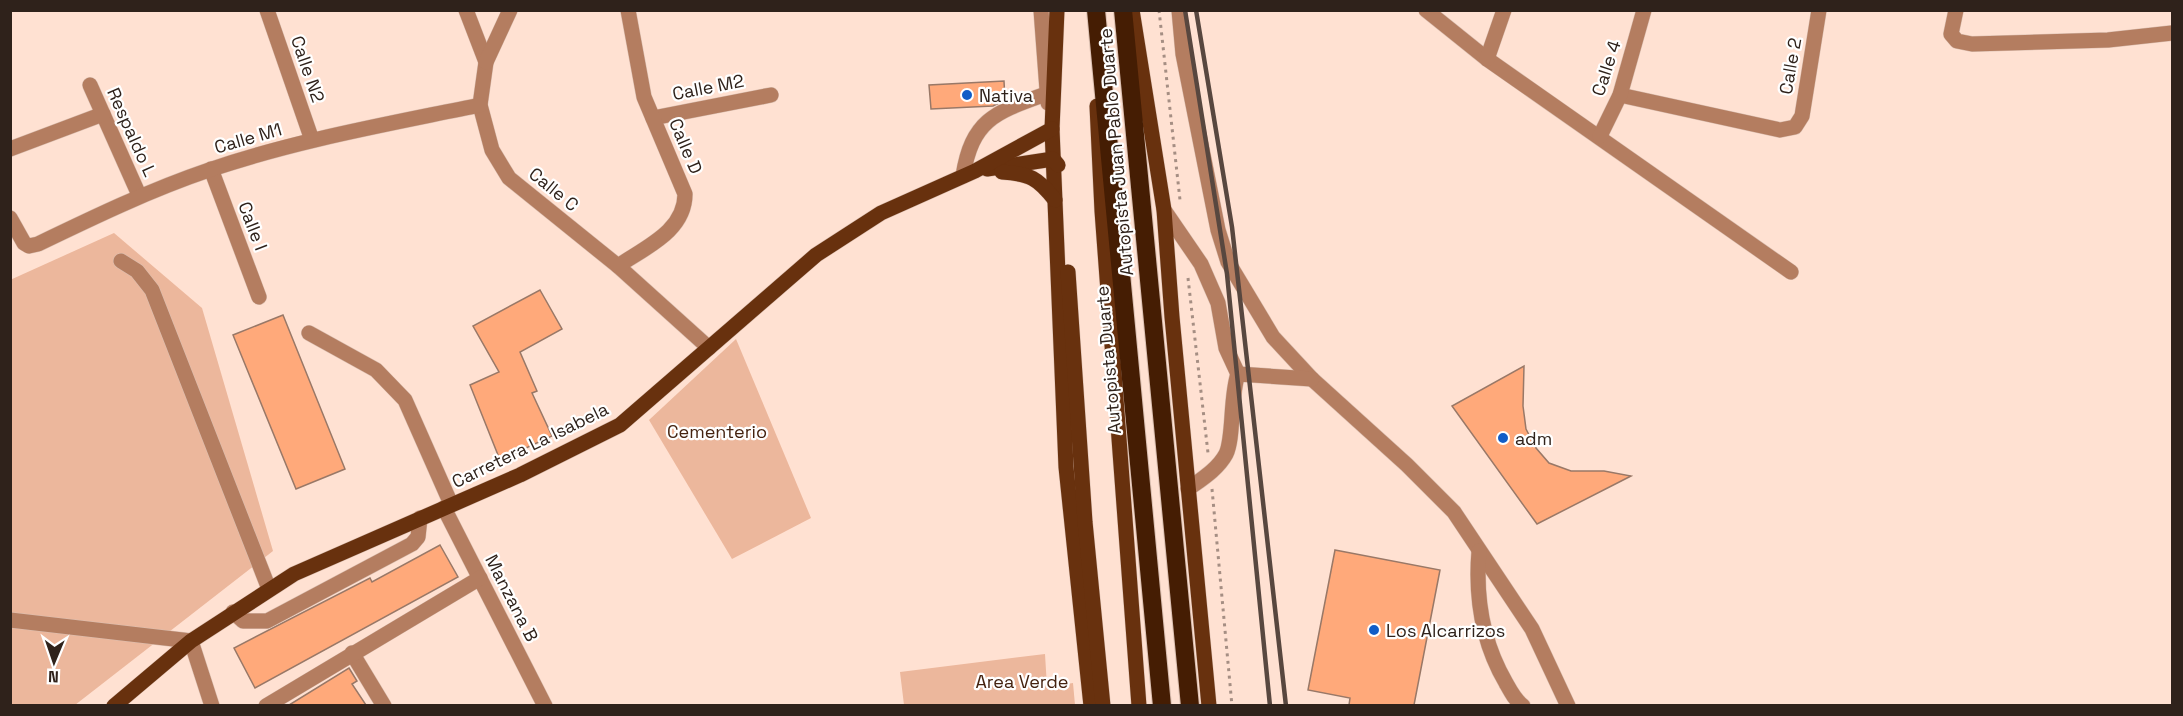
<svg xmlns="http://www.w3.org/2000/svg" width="2183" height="716" font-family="'Space Grotesk',sans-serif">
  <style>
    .green { fill: #ecb79c }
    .building { fill: #ffa97a; stroke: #997867; stroke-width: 1.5 }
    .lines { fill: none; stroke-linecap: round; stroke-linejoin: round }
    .minor-casing { stroke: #dabfb1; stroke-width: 16 }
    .major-casing { stroke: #dabfb1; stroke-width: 16 }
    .highway-casing { stroke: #dabfb1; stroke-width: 20 }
    .path { stroke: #a58e83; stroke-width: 3; stroke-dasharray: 3 4.5; stroke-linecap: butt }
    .minor { stroke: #b47d60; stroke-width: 15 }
    .major { stroke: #68310e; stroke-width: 15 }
    .highway { stroke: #451d03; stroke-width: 18 }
    .rail { stroke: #58473f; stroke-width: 4.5 }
    .poi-dot { fill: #115dc7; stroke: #fff; stroke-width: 2 }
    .labels { text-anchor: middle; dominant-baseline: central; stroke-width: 4.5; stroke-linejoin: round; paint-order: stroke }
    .street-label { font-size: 18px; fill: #2f221b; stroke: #fff }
    .poi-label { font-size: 18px; fill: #2f221b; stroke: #fff; text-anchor: start }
    .park-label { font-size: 18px; fill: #452310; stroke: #fff }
  </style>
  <rect width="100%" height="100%" fill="#ffe1d2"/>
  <!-- green -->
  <g class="green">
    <path d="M 114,233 L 202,308 L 273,551 L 75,705 L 11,705 L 10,280 Z"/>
    <path d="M 736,339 L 811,518 L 732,559 L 649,420 Z"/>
    <path d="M 1045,654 L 1047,687 L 1073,683 L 1075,705 L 904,705 L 900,672 Z"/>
  </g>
  <!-- building -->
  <g class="building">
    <path d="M 1004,81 L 1005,100 L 993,106 L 931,109 L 929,85 Z"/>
    <path d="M 540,290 L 562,329 L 520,352 L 537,391 L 532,393 L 552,436 L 500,460 L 470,385 L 499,372 L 473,326 Z"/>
    <path d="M 283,315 L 345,469 L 296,489 L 233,335 Z"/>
    <path d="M 1524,366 L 1523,406 L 1526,429 L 1536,448 L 1549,463 L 1571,471 L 1604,471 L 1631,476 L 1537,524 L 1452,406 Z"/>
    <path d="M 440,545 L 458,577 L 255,688 L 234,648 L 370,578 L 372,582 Z"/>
    <path d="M 1335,550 L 1440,570 L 1414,705 L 1349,705 L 1350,698 L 1308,690 Z"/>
    <path d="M 349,668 L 357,681 L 352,684 L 366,705 L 289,705 Z"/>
  </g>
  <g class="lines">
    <defs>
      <g id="minor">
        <path d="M 267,10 L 312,140"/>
        <path d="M 466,10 L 486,62 L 480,105 L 492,150 L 509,178 L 618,266 L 709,348"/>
        <path d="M 1041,10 L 1048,103"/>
        <path d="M 1179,10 L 1183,54 L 1218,230 L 1228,262 L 1273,337 L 1312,379 L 1407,465 L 1454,512 L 1532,629 L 1568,706"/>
        <path d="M 1426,10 L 1487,59 L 1791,272"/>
        <path d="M 1956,10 L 1951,34 L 1957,41 L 1972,44 L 2108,40 L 2172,33"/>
        <path d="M 1487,59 L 1504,10"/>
        <path d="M 486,62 L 510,10"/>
        <path d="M 90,85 L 139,195"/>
        <path d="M 1620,95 L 1780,130 L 1795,127 L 1802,116 L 1819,10"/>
        <path d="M 653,118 L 771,95"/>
        <path d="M 1600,136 L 1620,95 L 1644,10"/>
        <path d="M 10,149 L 103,114"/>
        <path d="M 211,169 L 259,297"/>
        <path d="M 963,176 C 972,119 996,112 1046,94"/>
        <path d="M 1164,210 L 1201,264 L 1218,303 L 1226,348 L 1238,374"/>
        <path d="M 10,218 L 24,243 L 29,246 L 38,244 C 94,217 150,190 209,170 C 297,140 389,124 480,105"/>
        <path d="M 121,261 L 137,271 L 152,290 L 269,589"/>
        <path d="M 618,266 C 646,247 685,231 685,194 L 644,97 L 628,10"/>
        <path d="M 309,333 L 376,370 L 405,400 L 451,504"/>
        <path d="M 1188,489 C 1202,479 1218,469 1226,454 C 1234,438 1230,396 1238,374 L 1312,379"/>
        <path d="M 444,508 L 545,706"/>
        <path d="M 1479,551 C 1475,599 1482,642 1506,683 C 1511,692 1515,700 1523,706"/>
        <path d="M 233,612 L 243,621 L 267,621 L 412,544 L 418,537 L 420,518"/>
        <path d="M 10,620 L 191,641 L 212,706"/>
        <path d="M 352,653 L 384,706"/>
        <path d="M 266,706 L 480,578"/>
      </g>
      <g id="major">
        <path d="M 1057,10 L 1052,129 L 1066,467 L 1091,706"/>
        <path d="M 1132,10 L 1164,210 L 1172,317 L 1209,706"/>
        <path d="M 1097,106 L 1102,211 L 1139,706"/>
        <path d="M 987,169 L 1053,159 L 1058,165"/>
        <path d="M 1002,172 C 1030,174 1038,178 1055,200"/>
        <path d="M 1068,272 L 1085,522 L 1103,706"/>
        <path d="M 114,706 L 191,641 L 294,574 L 520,475 L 620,425 L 816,255 L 881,213 L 975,171 L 1052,129"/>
      </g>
      <g id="highway">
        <path d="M 1096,10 L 1162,706"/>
        <path d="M 1123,10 L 1190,706"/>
      </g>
    </defs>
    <!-- minor casing -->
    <use href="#minor" class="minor-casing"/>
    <!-- major casing -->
    <use href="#major" class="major-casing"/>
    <!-- highway casing -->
    <use href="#highway" class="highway-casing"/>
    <!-- path -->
    <g class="path">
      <path d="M 1159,10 L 1180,200"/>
      <path d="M 1188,278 L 1208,453"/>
      <path d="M 1212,489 L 1232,706"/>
    </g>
    <!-- minor -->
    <use href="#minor" class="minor"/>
    <!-- major -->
    <use href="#major" class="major"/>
    <!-- highway -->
    <use href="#highway" class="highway"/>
    <!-- rail -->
    <g class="rail">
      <path d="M 1185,10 L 1227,274 L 1270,706"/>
      <path d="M 1196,10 L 1232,227 L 1286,706"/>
    </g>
  </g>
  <!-- markers -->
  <g class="poi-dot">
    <circle cx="967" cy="95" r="6"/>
    <circle cx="1503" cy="438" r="6"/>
    <circle cx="1374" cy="630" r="6"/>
  </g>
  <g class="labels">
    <!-- street labels -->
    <g class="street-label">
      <text transform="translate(1790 66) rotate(-80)">Calle 2</text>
      <text transform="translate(1606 68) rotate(-72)">Calle 4</text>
      <text transform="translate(308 69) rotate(71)">Calle N2</text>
      <text transform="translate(708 87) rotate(-11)">Calle M2</text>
      <text transform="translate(132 132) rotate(66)">Respaldo L</text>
      <text transform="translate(248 138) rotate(-16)">Calle M1</text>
      <text transform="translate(686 146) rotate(67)">Calle D</text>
      <text transform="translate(1116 152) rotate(-95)">Autopista Juan Pablo Duarte</text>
      <text transform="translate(554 189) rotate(39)">Calle C</text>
      <text transform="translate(253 226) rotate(69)">Calle I</text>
      <text transform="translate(1108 360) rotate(-95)">Autopista Duarte</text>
      <text transform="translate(530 445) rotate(-26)">Carretera La Isabela</text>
      <text transform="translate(512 598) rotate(63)">Manzana B</text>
    </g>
    <!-- poi labels -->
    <g class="poi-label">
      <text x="979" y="95">Nativa</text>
      <text x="1515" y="438">adm</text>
      <text x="1386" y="630">Los Alcarrizos</text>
    </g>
    <!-- park labels -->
    <g class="park-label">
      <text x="717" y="431">Cementerio</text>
      <text x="1022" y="681">Area Verde</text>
    </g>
  </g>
  <!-- border -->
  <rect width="2183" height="716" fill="none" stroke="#2f221b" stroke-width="24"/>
  <!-- north arrow -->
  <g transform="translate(54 662) rotate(182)" stroke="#ffffff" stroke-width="4.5" paint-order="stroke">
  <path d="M0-4.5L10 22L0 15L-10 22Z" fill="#2f221b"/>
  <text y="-9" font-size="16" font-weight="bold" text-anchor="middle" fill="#2f221b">N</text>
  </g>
</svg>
